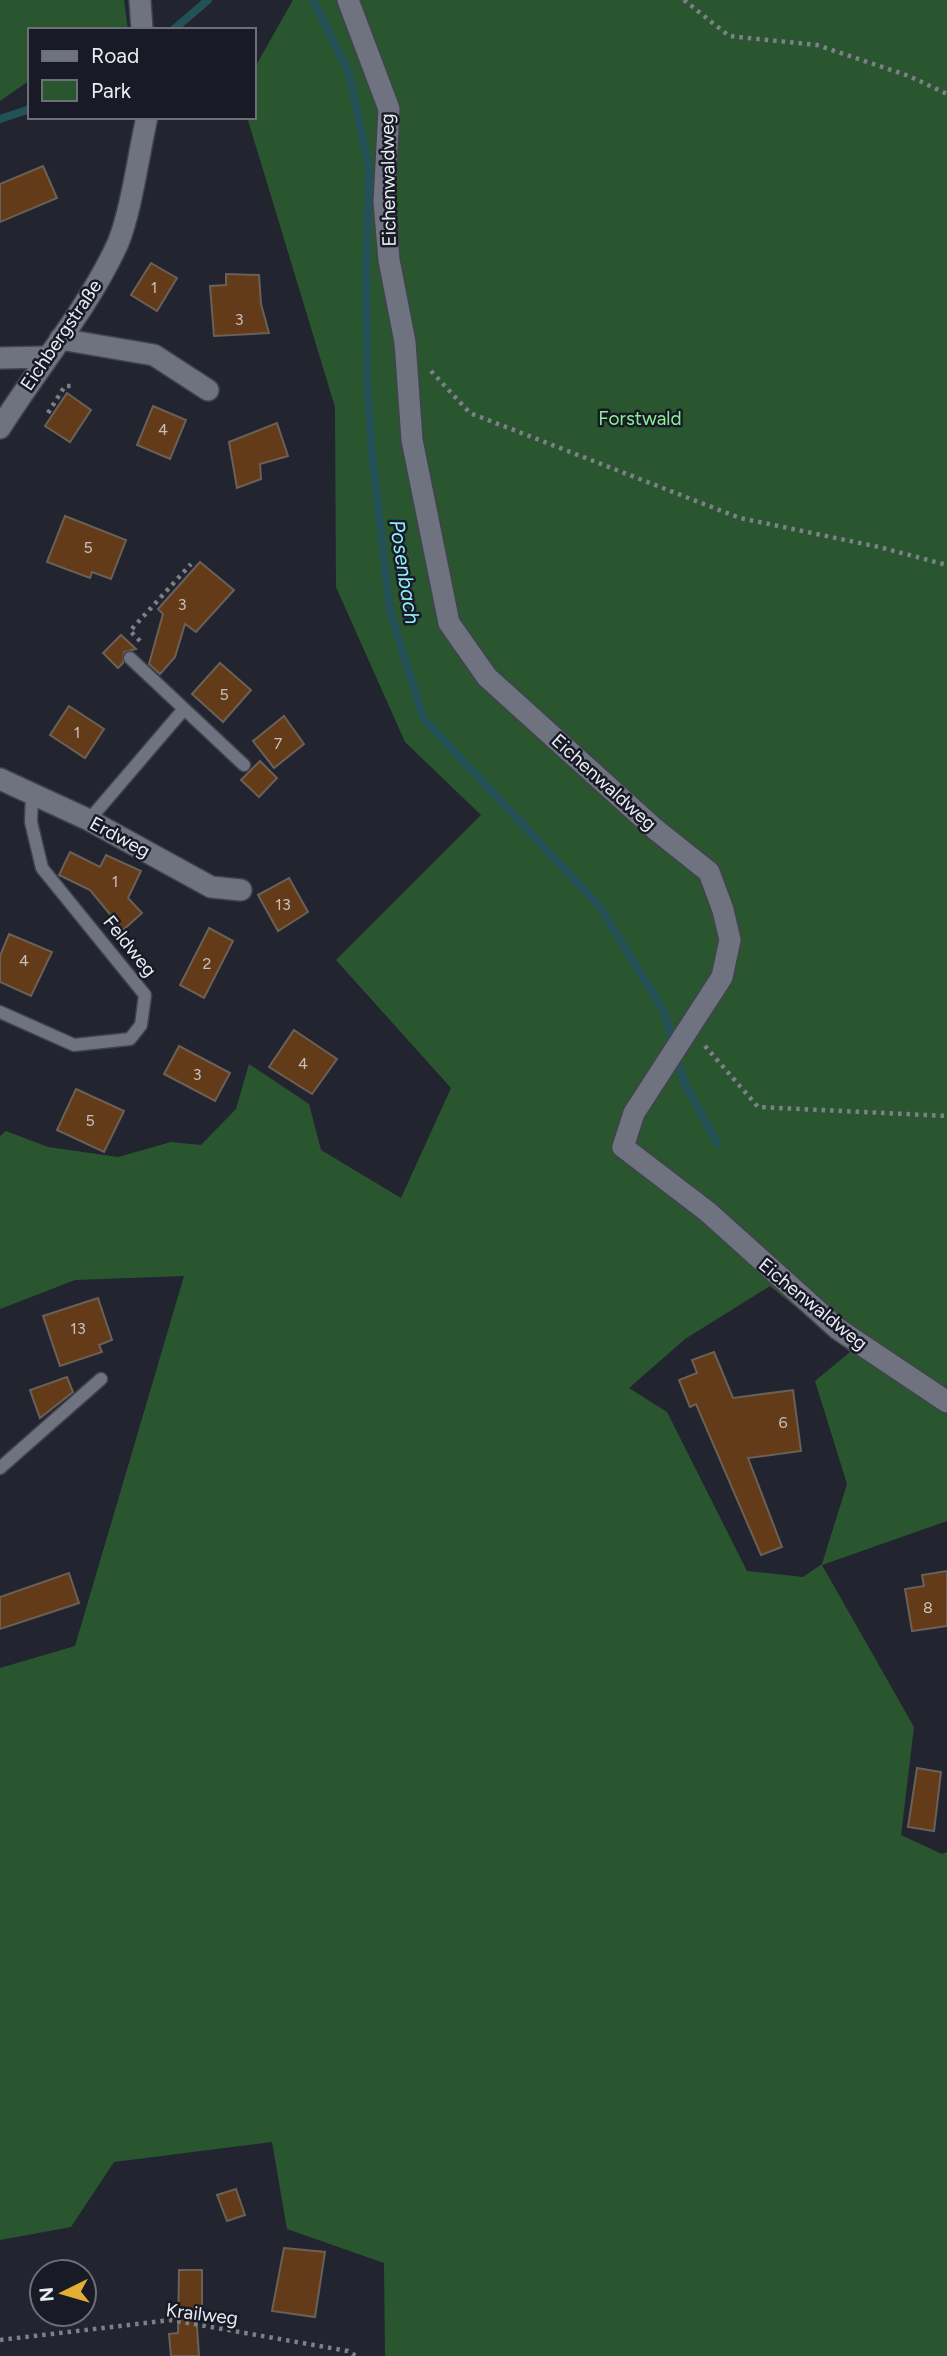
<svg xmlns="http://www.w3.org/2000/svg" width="947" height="2356" font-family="Figtree,sans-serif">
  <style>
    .green { fill: #2a562f; fill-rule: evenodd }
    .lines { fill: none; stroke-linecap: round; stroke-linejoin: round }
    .stream { stroke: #245158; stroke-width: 8 }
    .building { fill: #643b18; stroke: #6b6057; stroke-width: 2 }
    .lane-casing { stroke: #41434c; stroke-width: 15 }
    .street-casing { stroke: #41434c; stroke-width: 24 }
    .path { stroke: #7d8089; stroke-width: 4.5; stroke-dasharray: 3.5 5; stroke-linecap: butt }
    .lane { stroke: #6f7380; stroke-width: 12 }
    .street { stroke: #6f7380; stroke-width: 21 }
    .labels { text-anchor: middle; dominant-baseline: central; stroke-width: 5; stroke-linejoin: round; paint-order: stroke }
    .number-label { font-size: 16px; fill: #c8c0bd }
    .street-label { font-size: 19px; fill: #eaecf4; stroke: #181b25 }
    .park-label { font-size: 19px; fill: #8bef94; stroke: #181b25 }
    .water-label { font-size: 21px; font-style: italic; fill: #8fefff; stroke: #181b25 }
  </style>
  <rect width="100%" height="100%" fill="#22252f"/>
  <!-- green -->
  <g class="green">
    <path d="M 0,0 L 124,0 L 128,30 L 30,30 L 30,80 L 0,101 Z"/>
    <path d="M 293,0 L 947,0 L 947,1521 L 822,1565 L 914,1727 L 901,1835 L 942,1854 L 947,1852 L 947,2356 L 385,2356 L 384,2263 L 287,2229 L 272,2142 L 114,2162 L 71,2227 L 0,2240 L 0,1668 L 75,1646 L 184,1276 L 75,1280 L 0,1309 L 0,1136 L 6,1131 L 48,1147 L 118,1157 L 171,1142 L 201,1145 L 236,1109 L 249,1064 L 309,1104 L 321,1150 L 401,1198 L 451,1088 L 336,960 L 481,815 L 405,742 L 336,587 L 335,407 L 247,117 L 254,117 L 254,69 ZM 770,1286 L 850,1352 L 815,1381 L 847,1484 L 822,1564 L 803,1577 L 747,1571 L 667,1412 L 629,1388 L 685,1339 Z"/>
  </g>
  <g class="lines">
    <!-- stream -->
    <g class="stream">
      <path d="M 313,0 L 349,73 L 369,169 L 366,268 L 367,383 L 373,462 L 390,612 L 424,719 L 600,907 L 664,1012 L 684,1082 L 717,1143"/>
      <path d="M 173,30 L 208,0"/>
      <path d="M 0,119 L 30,109"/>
    </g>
  </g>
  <!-- building -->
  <g class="building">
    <path d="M 43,166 L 57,198 L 0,222 L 0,184 Z"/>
    <path d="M 151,263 L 177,278 L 157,311 L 131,295 Z"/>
    <path d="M 226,274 L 259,275 L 261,304 L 269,333 L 214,336 L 210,286 L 226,285 Z"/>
    <path d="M 67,393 L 91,410 L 70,442 L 45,426 Z"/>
    <path d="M 153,406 L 186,420 L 170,459 L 137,445 Z"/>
    <path d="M 277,423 L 288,456 L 260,464 L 261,479 L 237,488 L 229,442 Z"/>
    <path d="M 65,516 L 126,540 L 111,579 L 92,572 L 90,578 L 47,562 Z"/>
    <path d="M 200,562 L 234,590 L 196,632 L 185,624 L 175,657 L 160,674 L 149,664 L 163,614 L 158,609 Z"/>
    <path d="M 121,635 L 136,649 L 124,652 L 123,663 L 118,668 L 103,653 Z"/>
    <path d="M 220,663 L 251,690 L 223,722 L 192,694 Z"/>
    <path d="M 69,706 L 104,729 L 85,758 L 50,735 Z"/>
    <path d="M 284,716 L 304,744 L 274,768 L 253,741 Z"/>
    <path d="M 260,761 L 277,778 L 259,797 L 241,780 Z"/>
    <path d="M 70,852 L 100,867 L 106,855 L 141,871 L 128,898 L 142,913 L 123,930 L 90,890 L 59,875 Z"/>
    <path d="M 289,878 L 308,912 L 278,931 L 258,895 Z"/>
    <path d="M 209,928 L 233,941 L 204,998 L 180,985 Z"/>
    <path d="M 9,934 L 52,952 L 31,996 L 0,982 L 0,956 Z"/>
    <path d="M 294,1030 L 337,1059 L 312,1094 L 269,1067 Z"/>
    <path d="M 179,1046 L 230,1073 L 215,1101 L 164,1074 Z"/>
    <path d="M 76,1089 L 124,1111 L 104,1152 L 57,1130 Z"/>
    <path d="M 98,1298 L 112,1340 L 99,1345 L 102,1352 L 60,1366 L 43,1316 Z"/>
    <path d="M 714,1352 L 733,1398 L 793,1390 L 801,1451 L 748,1458 L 782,1547 L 761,1555 L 696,1404 L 690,1407 L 679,1380 L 697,1373 L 692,1360 Z"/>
    <path d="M 67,1377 L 73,1392 L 40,1418 L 30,1390 Z"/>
    <path d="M 947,1571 L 947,1626 L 912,1631 L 905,1589 L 924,1586 L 922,1575 Z"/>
    <path d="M 69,1573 L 79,1603 L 0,1629 L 0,1597 Z"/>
    <path d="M 917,1768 L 941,1772 L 934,1831 L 908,1827 Z"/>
    <path d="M 236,2189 L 245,2215 L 227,2221 L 217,2195 Z"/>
    <path d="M 284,2248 L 325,2252 L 315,2317 L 272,2311 Z"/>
    <path d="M 179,2270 L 202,2270 L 202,2312 L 196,2312 L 199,2356 L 171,2356 L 169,2334 L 178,2333 Z"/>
  </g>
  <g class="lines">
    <defs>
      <g id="lane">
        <path d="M 130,658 L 244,765"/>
        <path d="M 89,820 L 184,709"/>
        <path d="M 0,1012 L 74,1045 L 130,1039 L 141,1025 L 145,995 L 42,868 L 31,822 L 32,794"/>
        <path d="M 0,1468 L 101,1379"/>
      </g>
      <g id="street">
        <path d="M 140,0 L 142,30"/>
        <path d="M 348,0 L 389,109 L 384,202 L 389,260 L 405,342 L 412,440 L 449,623 L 487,677 L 655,829 L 709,872 L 723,910 L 730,940 L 722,977 L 634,1113 L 623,1147 L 708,1212 L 838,1329 L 947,1402"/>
        <path d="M 60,339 L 154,355 L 208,390"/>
        <path d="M 0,358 L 46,357"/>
        <path d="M 0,428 C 39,366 88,309 118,243 C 131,212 139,152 147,117"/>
        <path d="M 0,779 L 89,820 L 211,887 L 241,890"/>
      </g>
    </defs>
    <!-- lane casing -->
    <use href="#lane" class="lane-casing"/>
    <!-- street casing -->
    <use href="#street" class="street-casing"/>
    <!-- path -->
    <g class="path">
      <path d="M 684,0 L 729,36 L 817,45 L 909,76 L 947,94"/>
      <path d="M 431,371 L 470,413 L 740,518 L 879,547 L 947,565"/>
      <path d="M 48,413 L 65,386 L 74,386"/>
      <path d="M 140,641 L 130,631 L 191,564"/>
      <path d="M 705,1046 L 758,1107 L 947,1116"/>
      <path d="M 0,2340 L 171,2320 L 348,2351 L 356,2356"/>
    </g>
    <!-- lane -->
    <use href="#lane" class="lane"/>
    <!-- street -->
    <use href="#street" class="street"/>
  </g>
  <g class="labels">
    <!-- number labels -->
    <g class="number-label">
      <text x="154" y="287">1</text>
      <text x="239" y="319">3</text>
      <text x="163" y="429">4</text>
      <text x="88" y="547">5</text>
      <text x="182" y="604">3</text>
      <text x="224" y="694">5</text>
      <text x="77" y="732">1</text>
      <text x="278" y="743">7</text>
      <text x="115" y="881">1</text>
      <text x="283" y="904">13</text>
      <text x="24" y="960">4</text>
      <text x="207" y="963">2</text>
      <text x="303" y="1063">4</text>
      <text x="197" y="1074">3</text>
      <text x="90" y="1120">5</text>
      <text x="78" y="1328">13</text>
      <text x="783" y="1422">6</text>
      <text x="928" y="1607">8</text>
    </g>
    <!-- street labels -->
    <g class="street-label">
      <text transform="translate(388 180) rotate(-91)">Eichenwaldweg</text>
      <text transform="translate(61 335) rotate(-56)">Eichbergstraße</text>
      <text transform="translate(604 782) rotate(42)">Eichenwaldweg</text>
      <text transform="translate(120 837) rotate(28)">Erdweg</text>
      <text transform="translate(130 946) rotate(51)">Feldweg</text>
      <text transform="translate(813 1304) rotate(39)">Eichenwaldweg</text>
      <text transform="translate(202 2314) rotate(7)">Krailweg</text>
    </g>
    <!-- park labels -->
    <g class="park-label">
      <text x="640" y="418">Forstwald</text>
    </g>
    <!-- water labels -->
    <g class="water-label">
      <text transform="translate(405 572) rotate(81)">Posenbach</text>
    </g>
  </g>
  <!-- legend -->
  <rect x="28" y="28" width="228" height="91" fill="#181b25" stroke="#6c6f78" stroke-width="2"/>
  <rect x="42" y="51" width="35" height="10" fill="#6f7380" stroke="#6c6f78" stroke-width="2"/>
  <text x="91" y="63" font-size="21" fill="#eaecf4">Road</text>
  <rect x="42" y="80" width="35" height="21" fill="#2a562f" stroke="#6c6f78" stroke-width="2"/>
  <text x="91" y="98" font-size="21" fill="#eaecf4">Park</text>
  <!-- north arrow -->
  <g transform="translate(63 2293) rotate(265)"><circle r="33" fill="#181b25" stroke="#6c6f78" stroke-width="2"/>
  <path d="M0-5L12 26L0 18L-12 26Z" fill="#e2af34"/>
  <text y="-10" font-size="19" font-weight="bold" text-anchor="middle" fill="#eaecf4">N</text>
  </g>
</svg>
